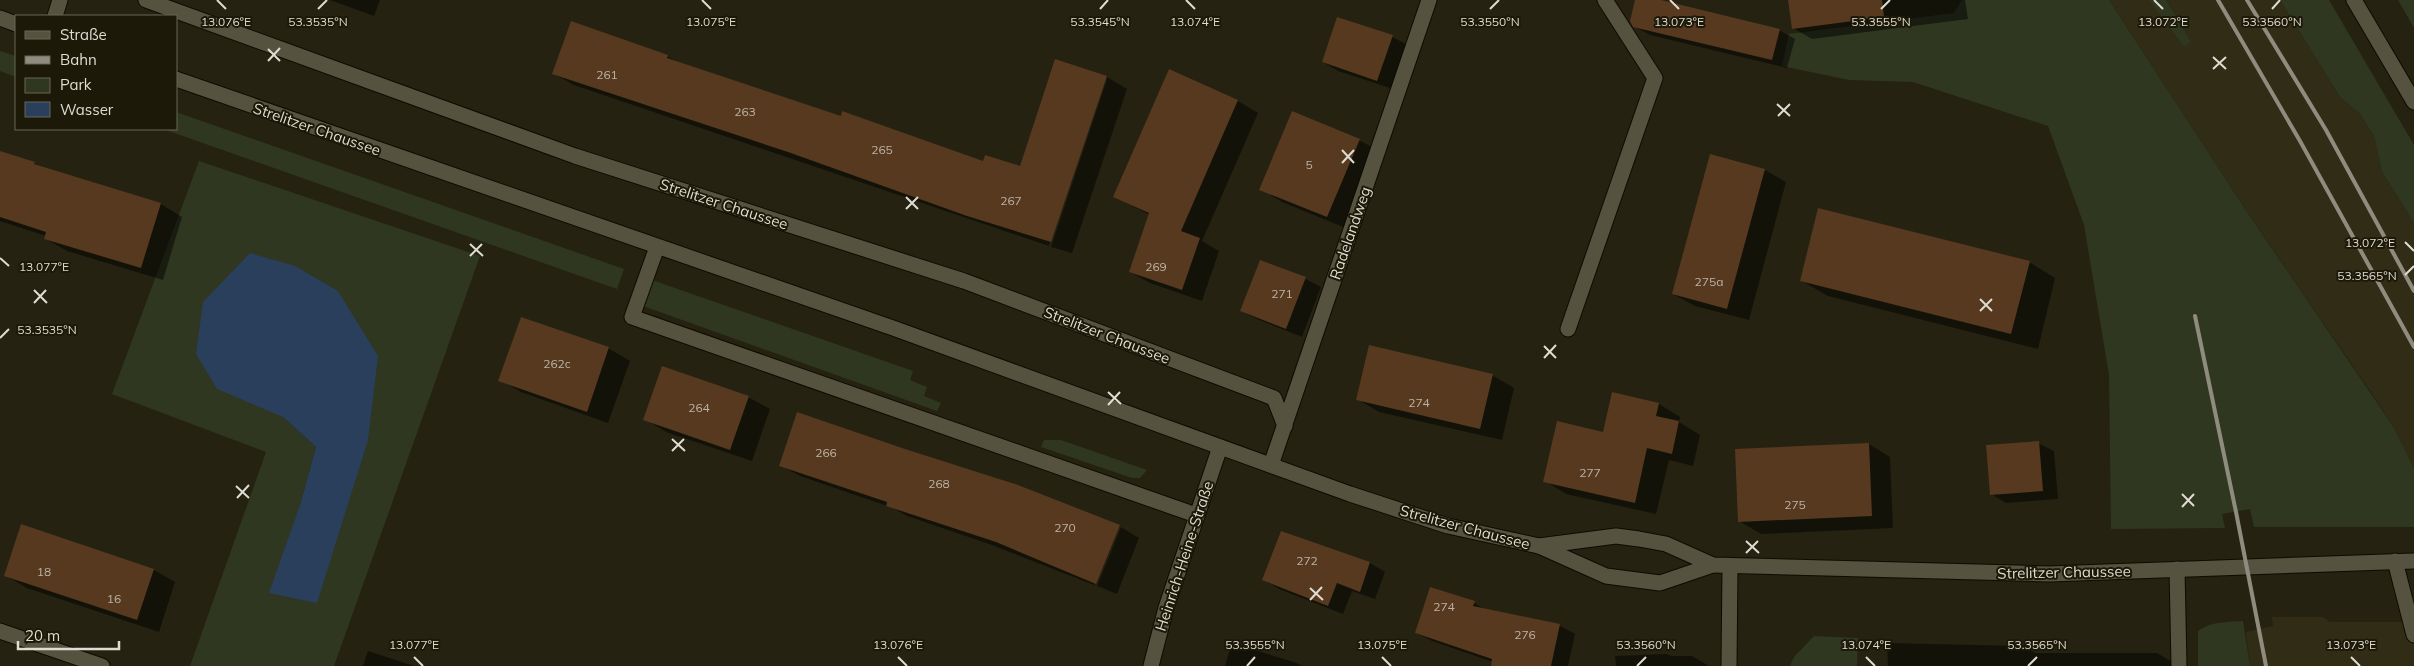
<svg xmlns="http://www.w3.org/2000/svg" width="2414" height="666" font-family="Mulish,sans-serif">
  <style>
    .built { fill: #302c15 }
    .green { fill: #2f3720; fill-rule: evenodd }
    .water { fill: #293f5c }
    .shadow { fill: #0007 }
    .building { fill: #56391f }
    .lines { fill: none; stroke-linecap: round; stroke-linejoin: round }
    .lane-casing { stroke: #0f0b01; stroke-width: 17 }
    .street-casing { stroke: #0f0b01; stroke-width: 17 }
    .lane { stroke: #555240; stroke-width: 15 }
    .street { stroke: #555240; stroke-width: 15 }
    .rail { stroke: #8f8c7f; stroke-width: 4 }
    .ticks { fill: none; stroke: #dfdcd2; stroke-width: 2 }
    .labels { text-anchor: middle; dominant-baseline: central; stroke-width: 4; stroke-linejoin: round; paint-order: stroke }
    .number-label { font-size: 12px; fill: #bdb3a5 }
    .street-label { font-size: 15px; fill: #dfdcd2; stroke: #1c1909 }
    .ticks-label { font-size: 12px; text-anchor: middle; fill: #dfdcd2; stroke: #1c1909; stroke-width: 4; stroke-linejoin: round; paint-order: stroke }
  </style>
  <rect width="100%" height="100%" fill="#252212"/>
  <!-- built -->
  <g class="built">
    <path d="M 2109,0 L 2149,0 L 2184,47 L 2190,42 L 2166,0 L 2280,0 L 2340,97 L 2360,114 L 2374,136 L 2382,172 L 2414,223 L 2414,468 L 2393,426 L 2377,401 L 2245,209 Z"/>
    <path d="M 2272,617 L 2323,617 L 2330,622 L 2414,622 L 2414,666 L 2250,666 L 2246,632 L 2273,626 Z"/>
  </g>
  <!-- green -->
  <g class="green">
    <path d="M 1962,0 L 2109,0 L 2245,209 L 2393,426 L 2414,468 L 2414,527 L 2254,527 L 2250,509 L 2222,514 L 2225,528 L 2111,529 L 2109,375 L 2084,225 L 2048,126 L 1913,82 L 1849,80 L 1782,66 L 1789,34 L 1954,13 Z"/>
    <path d="M 2149,0 L 2166,0 L 2191,42 L 2184,47 Z"/>
    <path d="M 2280,0 L 2329,0 L 2414,145 L 2414,223 L 2382,172 L 2374,136 L 2360,114 L 2340,97 Z"/>
    <path d="M 2398,0 L 2414,0 L 2414,28 Z"/>
    <path d="M 0,51 L 16,56 L 16,77 L 0,71 Z"/>
    <path d="M 176,112 L 624,269 L 617,289 L 163,129 L 176,129 Z"/>
    <path d="M 199,161 L 480,256 L 334,666 L 190,666 L 266,452 L 112,394 ZM 283,417 L 368,440 L 300,505 L 316,447 Z"/>
    <path d="M 652,280 L 913,371 L 910,380 L 927,387 L 924,396 L 941,403 L 937,411 L 643,306 Z"/>
    <path d="M 1044,440 L 1061,440 L 1147,470 L 1140,478 L 1132,478 L 1041,447 Z"/>
    <path d="M 2243,621 L 2250,666 L 2198,666 L 2198,631 C 2211,621 2228,622 2243,621 Z"/>
    <path d="M 1814,636 L 1858,638 L 1857,666 L 1790,666 L 1794,657 Z"/>
  </g>
  <!-- water -->
  <path class="water" d="M 250,253 L 295,266 L 338,291 L 378,356 L 368,440 L 317,603 L 269,593 L 300,505 L 316,447 L 283,417 L 217,389 L 196,354 L 203,302 Z"/>
  <!-- shadow -->
  <g class="shadow">
    <path d="M 330,0 L 380,0 L 374,16 Z"/>
    <path d="M 1637,0 L 1656,0 L 1779,30 L 1795,39 L 1787,68 L 1650,35 L 1634,26 Z"/>
    <path d="M 1790,0 L 1965,0 L 1968,19 L 1812,39 L 1793,28 Z"/>
    <path d="M 1392,37 L 1408,45 L 1393,89 L 1338,71 L 1323,62 Z"/>
    <path d="M 667,56 L 680,64 L 984,163 L 1021,167 L 1107,77 L 1127,89 L 1072,253 L 1051,247 L 1107,79 L 1105,79 L 1049,246 L 574,85 L 553,73 Z"/>
    <path d="M 1169,71 L 1238,101 L 1258,113 L 1202,241 L 1219,251 L 1202,301 L 1150,283 L 1130,272 L 1150,215 L 1115,197 Z"/>
    <path d="M 1359,140 L 1381,152 L 1348,229 L 1282,202 L 1261,189 Z"/>
    <path d="M 0,152 L 34,163 L 44,168 L 161,204 L 182,217 L 163,280 L 67,251 L 46,239 L 46,236 L 0,221 Z"/>
    <path d="M 1765,170 L 1786,182 L 1749,320 L 1695,306 L 1673,294 Z"/>
    <path d="M 1260,261 L 1306,279 L 1321,287 L 1302,337 L 1257,319 L 1241,311 Z"/>
    <path d="M 2029,262 L 2055,278 L 2038,349 L 1828,296 L 1802,281 Z"/>
    <path d="M 608,348 L 630,361 L 608,423 L 521,392 L 500,380 Z"/>
    <path d="M 1492,375 L 1514,388 L 1502,440 L 1379,412 L 1357,399 Z"/>
    <path d="M 748,397 L 770,409 L 752,461 L 666,432 L 645,419 Z"/>
    <path d="M 1659,404 L 1680,417 L 1679,422 L 1700,435 L 1693,466 L 1669,460 L 1656,514 L 1566,494 L 1545,481 L 1604,433 Z"/>
    <path d="M 2038,443 L 2054,451 L 2058,499 L 2006,503 L 1991,494 Z"/>
    <path d="M 1869,444 L 1890,457 L 1893,528 L 1761,534 L 1739,521 Z"/>
    <path d="M 904,450 L 1119,526 L 1139,538 L 1117,594 L 1097,586 L 1121,527 L 1118,527 L 1094,585 L 992,545 L 907,516 L 893,508 L 800,476 L 780,465 Z"/>
    <path d="M 1282,533 L 1370,563 L 1385,572 L 1375,599 L 1352,591 L 1343,614 L 1279,589 L 1264,580 Z"/>
    <path d="M 154,570 L 175,582 L 159,632 L 27,588 L 5,575 Z"/>
    <path d="M 1474,603 L 1486,610 L 1559,625 L 1575,634 L 1568,666 L 1492,666 L 1493,662 L 1432,641 L 1416,633 Z"/>
    <path d="M 1232,643 L 1297,663 L 1302,666 L 1225,666 Z"/>
    <path d="M 1887,643 L 2024,646 L 2035,653 L 2157,653 L 2172,662 L 2172,666 L 1888,666 Z"/>
    <path d="M 368,651 L 414,666 L 363,666 Z"/>
    <path d="M 1667,654 L 1671,656 L 1692,656 L 1709,666 L 1616,666 L 1615,656 Z"/>
  </g>
  <!-- building -->
  <g class="building">
    <path d="M 1635,0 L 1661,0 L 1780,29 L 1772,60 L 1633,27 L 1630,21 Z"/>
    <path d="M 1788,0 L 1882,0 L 1884,17 L 1792,29 Z"/>
    <path d="M 1337,17 L 1393,35 L 1377,81 L 1322,62 Z"/>
    <path d="M 571,21 L 668,55 L 667,58 L 841,116 L 842,111 L 983,161 L 985,155 L 1020,166 L 1055,59 L 1107,76 L 1051,242 L 967,216 L 788,152 L 552,74 Z"/>
    <path d="M 1169,69 L 1238,100 L 1181,231 L 1200,238 L 1182,290 L 1129,272 L 1149,213 L 1113,197 Z"/>
    <path d="M 1292,111 L 1360,139 L 1327,217 L 1259,190 Z"/>
    <path d="M 0,151 L 35,162 L 34,164 L 161,203 L 141,268 L 44,239 L 46,232 L 0,217 Z"/>
    <path d="M 1710,154 L 1765,169 L 1727,309 L 1672,294 Z"/>
    <path d="M 1818,208 L 2030,261 L 2011,334 L 1800,281 Z"/>
    <path d="M 1260,260 L 1306,277 L 1286,329 L 1240,311 Z"/>
    <path d="M 521,317 L 609,347 L 587,412 L 498,381 Z"/>
    <path d="M 1369,345 L 1493,374 L 1480,429 L 1356,400 Z"/>
    <path d="M 662,366 L 749,396 L 730,450 L 643,420 Z"/>
    <path d="M 1612,392 L 1659,403 L 1656,416 L 1679,421 L 1672,454 L 1647,448 L 1635,503 L 1543,482 L 1557,421 L 1603,432 Z"/>
    <path d="M 797,412 L 905,449 L 1018,485 L 1120,525 L 1096,584 L 996,542 L 886,506 L 887,502 L 779,466 Z"/>
    <path d="M 2039,441 L 2043,491 L 1990,495 L 1986,445 Z"/>
    <path d="M 1869,443 L 1872,516 L 1738,522 L 1735,449 Z"/>
    <path d="M 21,524 L 154,569 L 137,620 L 4,576 Z"/>
    <path d="M 1281,531 L 1370,562 L 1360,592 L 1337,583 L 1328,606 L 1262,580 Z"/>
    <path d="M 1430,587 L 1475,601 L 1473,606 L 1560,624 L 1551,666 L 1491,666 L 1492,659 L 1415,633 Z"/>
  </g>
  <g class="lines">
    <defs>
      <path id="lane" d="M 1568,329 L 1655,78 L 1605,0"/>
      <g id="street">
        <path d="M 146,0 L 575,156 L 964,281 L 1274,398 L 1285,426"/>
        <path d="M 2354,0 L 2414,102"/>
        <path d="M 55,16 L 60,0"/>
        <path d="M 0,18 L 16,24"/>
        <path d="M 176,79 L 893,328 L 1350,494 L 1448,526 L 1539,546 L 1606,576 L 1660,583 L 1713,565"/>
        <path d="M 657,247 L 632,317 L 1196,515"/>
        <path d="M 1271,465 L 1429,0"/>
        <path d="M 1539,546 L 1616,536 L 1639,539 L 1666,544 L 1713,565 L 2049,574 L 2414,561"/>
        <path d="M 2395,561 L 2414,635"/>
        <path d="M 2177,569 L 2179,666"/>
        <path d="M 0,631 L 102,666"/>
        <path d="M 1151,666 L 1166,608 L 1220,447"/>
        <path d="M 1729,666 L 1730,567"/>
      </g>
    </defs>
    <!-- lane casing -->
    <use href="#lane" class="lane-casing"/>
    <!-- street casing -->
    <use href="#street" class="street-casing"/>
    <!-- lane -->
    <use href="#lane" class="lane"/>
    <!-- street -->
    <use href="#street" class="street"/>
    <!-- rail -->
    <g class="rail">
      <path d="M 2218,0 L 2300,141 L 2414,347"/>
      <path d="M 2247,0 L 2326,130 L 2414,291"/>
      <path d="M 2195,316 L 2236,512 L 2266,666"/>
    </g>
  </g>
  <!-- ticks -->
  <path class="ticks" d="M 217,0 L 226,9M 702,0 L 711,9M 1186,0 L 1195,9M 1670,0 L 1679,9M 2154,0 L 2163,9M 318,9 L 327,0M 1100,9 L 1108,0M 1490,9 L 1499,0M 1881,9 L 1890,0M 2272,9 L 2280,0M 268,49 L 280,61M 2213,57 L 2226,69M 268,61 L 280,48M 2213,69 L 2226,57M 1777,104 L 1790,116M 1778,116 L 1790,104M 1342,150 L 1354,163M 1342,163 L 1354,150M 906,197 L 918,209M 906,209 L 918,197M 2405,242 L 2414,251M 470,244 L 483,256M 470,256 L 482,244M 0,258 L 9,266M 2405,275 L 2414,266M 34,290 L 47,303M 1980,299 L 1992,311M 34,303 L 46,290M 1980,311 L 1992,299M 0,338 L 9,329M 1544,346 L 1556,358M 1544,358 L 1556,345M 1108,392 L 1121,404M 1108,405 L 1120,392M 672,439 L 685,451M 672,451 L 684,439M 236,486 L 249,498M 2182,494 L 2194,506M 237,498 L 249,485M 2182,507 L 2194,494M 1746,541 L 1759,553M 1746,553 L 1758,541M 1310,588 L 1323,600M 1310,600 L 1322,587M 414,657 L 423,666M 898,657 L 907,666M 1382,657 L 1391,666M 1866,657 L 1875,666M 2351,657 L 2360,666M 1247,666 L 1255,657M 1637,666 L 1646,657M 2028,666 L 2037,657"/>
  <g class="labels">
    <!-- number labels -->
    <g class="number-label">
      <text x="607" y="74">261</text>
      <text x="745" y="111">263</text>
      <text x="882" y="149">265</text>
      <text x="1309" y="164">5</text>
      <text x="1011" y="200">267</text>
      <text x="1156" y="266">269</text>
      <text x="1709" y="281">275a</text>
      <text x="1282" y="293">271</text>
      <text x="557" y="363">262c</text>
      <text x="1419" y="402">274</text>
      <text x="699" y="407">264</text>
      <text x="826" y="452">266</text>
      <text x="1590" y="472">277</text>
      <text x="939" y="483">268</text>
      <text x="1795" y="504">275</text>
      <text x="1065" y="527">270</text>
      <text x="1307" y="560">272</text>
      <text x="44" y="571">18</text>
      <text x="114" y="598">16</text>
      <text x="1444" y="606">274</text>
      <text x="1525" y="634">276</text>
    </g>
    <!-- street labels -->
    <g class="street-label">
      <text transform="translate(317 129) rotate(19)">Strelitzer Chaussee</text>
      <text transform="translate(724 204) rotate(18)">Strelitzer Chaussee</text>
      <text transform="translate(1350 233) rotate(-71)">Radelandweg</text>
      <text transform="translate(1107 335) rotate(21)">Strelitzer Chaussee</text>
      <text transform="translate(1465 527) rotate(15)">Strelitzer Chaussee</text>
      <text transform="translate(1184 556) rotate(-72)">Heinrich-Heine-Straße</text>
      <text transform="translate(2064 572) rotate(-1)">Strelitzer Chaussee</text>
    </g>
  </g>
  <g class="ticks-label">
    <text x="226" y="26">13.076°E</text>
    <text x="711" y="26">13.075°E</text>
    <text x="1195" y="26">13.074°E</text>
    <text x="1679" y="26">13.073°E</text>
    <text x="2163" y="26">13.072°E</text>
    <text x="318" y="26">53.3535°N</text>
    <text x="1100" y="26">53.3545°N</text>
    <text x="1490" y="26">53.3550°N</text>
    <text x="1881" y="26">53.3555°N</text>
    <text x="2272" y="26">53.3560°N</text>
    <text x="2370" y="247">13.072°E</text>
    <text x="44" y="271">13.077°E</text>
    <text x="2367" y="280">53.3565°N</text>
    <text x="47" y="334">53.3535°N</text>
    <text x="1255" y="649">53.3555°N</text>
    <text x="1646" y="649">53.3560°N</text>
    <text x="2037" y="649">53.3565°N</text>
    <text x="414" y="649">13.077°E</text>
    <text x="898" y="649">13.076°E</text>
    <text x="1382" y="649">13.075°E</text>
    <text x="1866" y="649">13.074°E</text>
    <text x="2351" y="649">13.073°E</text>
  </g>
  <!-- legend -->
  <rect x="15" y="15" width="162" height="115" fill="#1c1909" stroke="#6a6759"/>
  <rect x="25" y="31" width="25" height="8" fill="#555240" stroke="#6a6759"/>
  <text x="60" y="40" font-size="15" fill="#dfdcd2">Straße</text>
  <rect x="25" y="56" width="25" height="8" fill="#8f8c7f" stroke="#6a6759"/>
  <text x="60" y="65" font-size="15" fill="#dfdcd2">Bahn</text>
  <rect x="25" y="78" width="25" height="15" fill="#2f3720" stroke="#6a6759"/>
  <text x="60" y="90" font-size="15" fill="#dfdcd2">Park</text>
  <rect x="25" y="102" width="25" height="15" fill="#293f5c" stroke="#6a6759"/>
  <text x="60" y="115" font-size="15" fill="#dfdcd2">Wasser</text>
  <!-- scale -->
  <path d="M18 641v8h101v-8" fill="none" stroke="#dfdcd2" stroke-width="2.5"/>
  <text x="25" y="641" font-size="15" fill="#dfdcd2" stroke="#1c1909" stroke-width="4" paint-order="stroke">20 m</text>
</svg>
